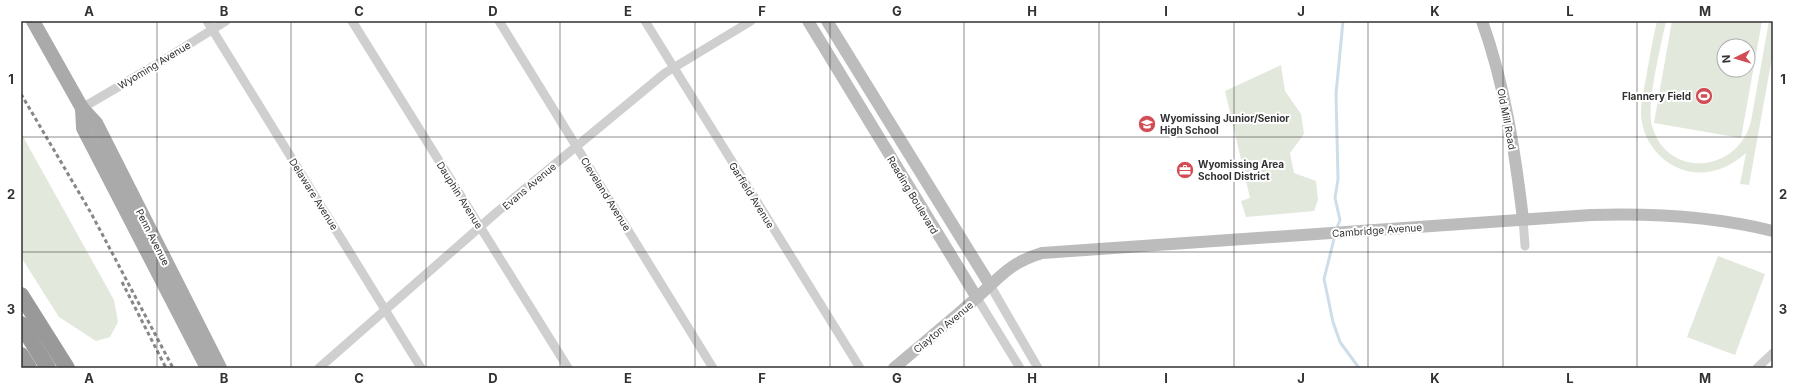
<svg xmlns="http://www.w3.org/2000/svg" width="1794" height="389" font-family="Inter,sans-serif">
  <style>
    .green { fill: #e2e8dc; fill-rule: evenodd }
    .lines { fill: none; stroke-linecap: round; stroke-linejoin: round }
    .stream { stroke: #cedee8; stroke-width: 3 }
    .street { stroke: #cfcfcf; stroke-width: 9 }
    .secondary { stroke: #bcbcbc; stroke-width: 12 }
    .primary { stroke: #aaa; stroke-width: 14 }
    .highway { stroke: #999; stroke-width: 16 }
    .rail { stroke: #878787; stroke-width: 3; stroke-dasharray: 4 3; stroke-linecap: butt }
    .grid { fill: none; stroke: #323232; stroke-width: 1; stroke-opacity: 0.55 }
    .labels { text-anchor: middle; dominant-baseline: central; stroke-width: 4; stroke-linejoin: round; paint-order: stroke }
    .street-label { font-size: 10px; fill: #323232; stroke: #fff }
    .poi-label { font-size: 10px; font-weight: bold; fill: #323232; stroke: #fff; text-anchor: start }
    .neatline { fill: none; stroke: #323232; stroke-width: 1.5 }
    .grid-label { font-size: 13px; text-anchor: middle; font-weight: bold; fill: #323232 }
  </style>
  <rect width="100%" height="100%" fill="#fff"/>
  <!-- green -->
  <g class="green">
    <path d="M 1657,21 L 1666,21 C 1661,46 1646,104 1652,126 C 1667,179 1738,174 1751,121 L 1769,21 L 1773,21 L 1773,52 L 1749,185 L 1740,184 L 1746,153 C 1729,168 1709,176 1687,171 C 1660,164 1641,139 1641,112 C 1641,99 1645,85 1647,72 C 1650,55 1653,38 1657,21 Z"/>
    <path d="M 1672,21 L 1762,21 L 1741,138 L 1654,123 ZM 1724,46 L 1748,46 L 1748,70 L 1724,70 Z"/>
    <path d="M 1281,65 L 1285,91 L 1301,114 L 1304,134 L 1290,153 L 1294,173 L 1316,181 L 1318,200 L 1314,211 L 1246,217 L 1241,201 L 1250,198 L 1225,91 Z"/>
    <path d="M 21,133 L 114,300 L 118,322 L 110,337 L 96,341 L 59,317 L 21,257 Z"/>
    <path d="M 1718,256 L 1765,274 L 1735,355 L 1687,337 Z"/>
  </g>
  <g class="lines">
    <!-- stream -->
    <g class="stream">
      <path d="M 1336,230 L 1340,220 L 1335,198 L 1338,179 L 1336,94 L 1343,21"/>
      <path d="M 1335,235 L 1324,279 L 1333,322 L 1340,342 L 1359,368"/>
    </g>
    <!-- street -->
    <g class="street">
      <path d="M 207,21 L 421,368"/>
      <path d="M 352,21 L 568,368"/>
      <path d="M 499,21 L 713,368"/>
      <path d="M 645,21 L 860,368"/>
      <path d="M 82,108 L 159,63 L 226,21"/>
      <path d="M 1523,219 L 1525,246"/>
      <path d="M 990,285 L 1038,368"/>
      <path d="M 977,298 L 1020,368"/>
      <path d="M 319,368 L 497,212 L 665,73 L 751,21"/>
      <path d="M 1757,368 L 1773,353"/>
    </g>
    <!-- secondary -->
    <g class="secondary">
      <path d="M 808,21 L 977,298"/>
      <path d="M 827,21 L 990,285"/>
      <path d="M 1482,21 C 1505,85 1515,152 1523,219"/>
      <path d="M 894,368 C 921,345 948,323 974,300 C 999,279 1008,263 1042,253 L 1591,215 C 1653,213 1713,216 1773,231"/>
    </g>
    <!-- primary -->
    <g class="primary">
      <path d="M 33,21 L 82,108 L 96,123 L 220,368"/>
      <path d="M 82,108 L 83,128 L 207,368"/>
    </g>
    <!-- highway -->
    <g class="highway">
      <path d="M 21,295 L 67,368"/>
      <path d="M 21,324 L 48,368"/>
      <path d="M 21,355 L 29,368"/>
    </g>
    <!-- rail -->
    <g class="rail">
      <path d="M 21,94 L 91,213 L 173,368"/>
      <path d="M 122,282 L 166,368"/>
    </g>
  </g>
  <!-- grid -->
  <path class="grid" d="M 157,21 L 157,368M 291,21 L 291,368M 426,21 L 426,368M 560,21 L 560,368M 695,21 L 695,368M 830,21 L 830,368M 964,21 L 964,368M 1099,21 L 1099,368M 1234,21 L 1234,368M 1368,21 L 1368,368M 1503,21 L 1503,368M 1637,21 L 1637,368M 21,137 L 1773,137M 21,252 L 1773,252"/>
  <!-- icons -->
  <defs>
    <symbol id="stadium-disc" viewBox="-11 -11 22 22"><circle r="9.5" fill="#d14c54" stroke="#fff"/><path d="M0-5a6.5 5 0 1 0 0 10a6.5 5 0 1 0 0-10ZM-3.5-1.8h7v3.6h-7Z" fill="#fff"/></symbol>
    <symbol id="school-disc" viewBox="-11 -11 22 22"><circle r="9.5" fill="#d14c54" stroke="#fff"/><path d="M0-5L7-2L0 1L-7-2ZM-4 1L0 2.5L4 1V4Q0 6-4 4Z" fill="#fff"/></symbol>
    <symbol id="office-disc" viewBox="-11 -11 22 22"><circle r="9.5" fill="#d14c54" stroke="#fff"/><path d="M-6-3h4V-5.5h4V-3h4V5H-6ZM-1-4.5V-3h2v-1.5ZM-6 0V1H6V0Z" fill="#fff"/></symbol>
  </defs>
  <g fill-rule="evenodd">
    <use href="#stadium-disc" x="1694" y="86" width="20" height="20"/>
    <use href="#school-disc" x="1137" y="114" width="20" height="20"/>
    <use href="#office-disc" x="1175" y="160" width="20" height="20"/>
  </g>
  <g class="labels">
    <!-- street labels -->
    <g class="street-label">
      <text transform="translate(154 65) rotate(-31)">Wyoming Avenue</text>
      <text transform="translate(1507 119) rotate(79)">Old Mill Road</text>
      <text transform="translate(529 186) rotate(-40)">Evans Avenue</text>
      <text transform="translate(314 194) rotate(58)">Delaware Avenue</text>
      <text transform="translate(606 194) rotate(58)">Cleveland Avenue</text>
      <text transform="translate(460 195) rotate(58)">Dauphin Avenue</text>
      <text transform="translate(752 195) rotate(58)">Garfield Avenue</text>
      <text transform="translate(913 195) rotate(59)">Reading Boulevard</text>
      <text transform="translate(1377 230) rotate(-4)">Cambridge Avenue</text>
      <text transform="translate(153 237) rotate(63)">Penn Avenue</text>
      <text transform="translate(943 327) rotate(-40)">Clayton Avenue</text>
    </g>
    <!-- poi labels -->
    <g class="poi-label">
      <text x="1691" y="96" text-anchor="end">Flannery Field</text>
      <text x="1160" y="118">Wyomissing Junior/Senior<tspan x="1160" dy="12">High School</tspan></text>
      <text x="1198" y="164">Wyomissing Area<tspan x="1198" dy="12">School District</tspan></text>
    </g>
  </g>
  <!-- border -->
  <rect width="1794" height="389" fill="none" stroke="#ffffff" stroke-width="44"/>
  <!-- north arrow -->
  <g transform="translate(1736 58) rotate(265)"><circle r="19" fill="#ffffff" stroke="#adadad"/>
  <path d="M0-3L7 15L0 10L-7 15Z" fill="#d14c54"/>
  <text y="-6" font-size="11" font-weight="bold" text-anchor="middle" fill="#323232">N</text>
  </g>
  <rect x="22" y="22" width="1750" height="345" class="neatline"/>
  <g class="grid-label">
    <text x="89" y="16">A</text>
    <text x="224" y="16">B</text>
    <text x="359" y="16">C</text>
    <text x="493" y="16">D</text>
    <text x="628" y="16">E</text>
    <text x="762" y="16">F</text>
    <text x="897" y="16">G</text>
    <text x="1032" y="16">H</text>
    <text x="1166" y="16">I</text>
    <text x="1301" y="16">J</text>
    <text x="1435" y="16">K</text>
    <text x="1570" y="16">L</text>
    <text x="1705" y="16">M</text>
    <text x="11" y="84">1</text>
    <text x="1783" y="84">1</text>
    <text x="11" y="199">2</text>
    <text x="1783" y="199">2</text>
    <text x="11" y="314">3</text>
    <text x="1783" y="314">3</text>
    <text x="89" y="383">A</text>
    <text x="224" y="383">B</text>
    <text x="359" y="383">C</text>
    <text x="493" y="383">D</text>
    <text x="628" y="383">E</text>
    <text x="762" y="383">F</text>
    <text x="897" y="383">G</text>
    <text x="1032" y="383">H</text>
    <text x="1166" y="383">I</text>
    <text x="1301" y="383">J</text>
    <text x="1435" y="383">K</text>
    <text x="1570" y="383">L</text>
    <text x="1705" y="383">M</text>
  </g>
</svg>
